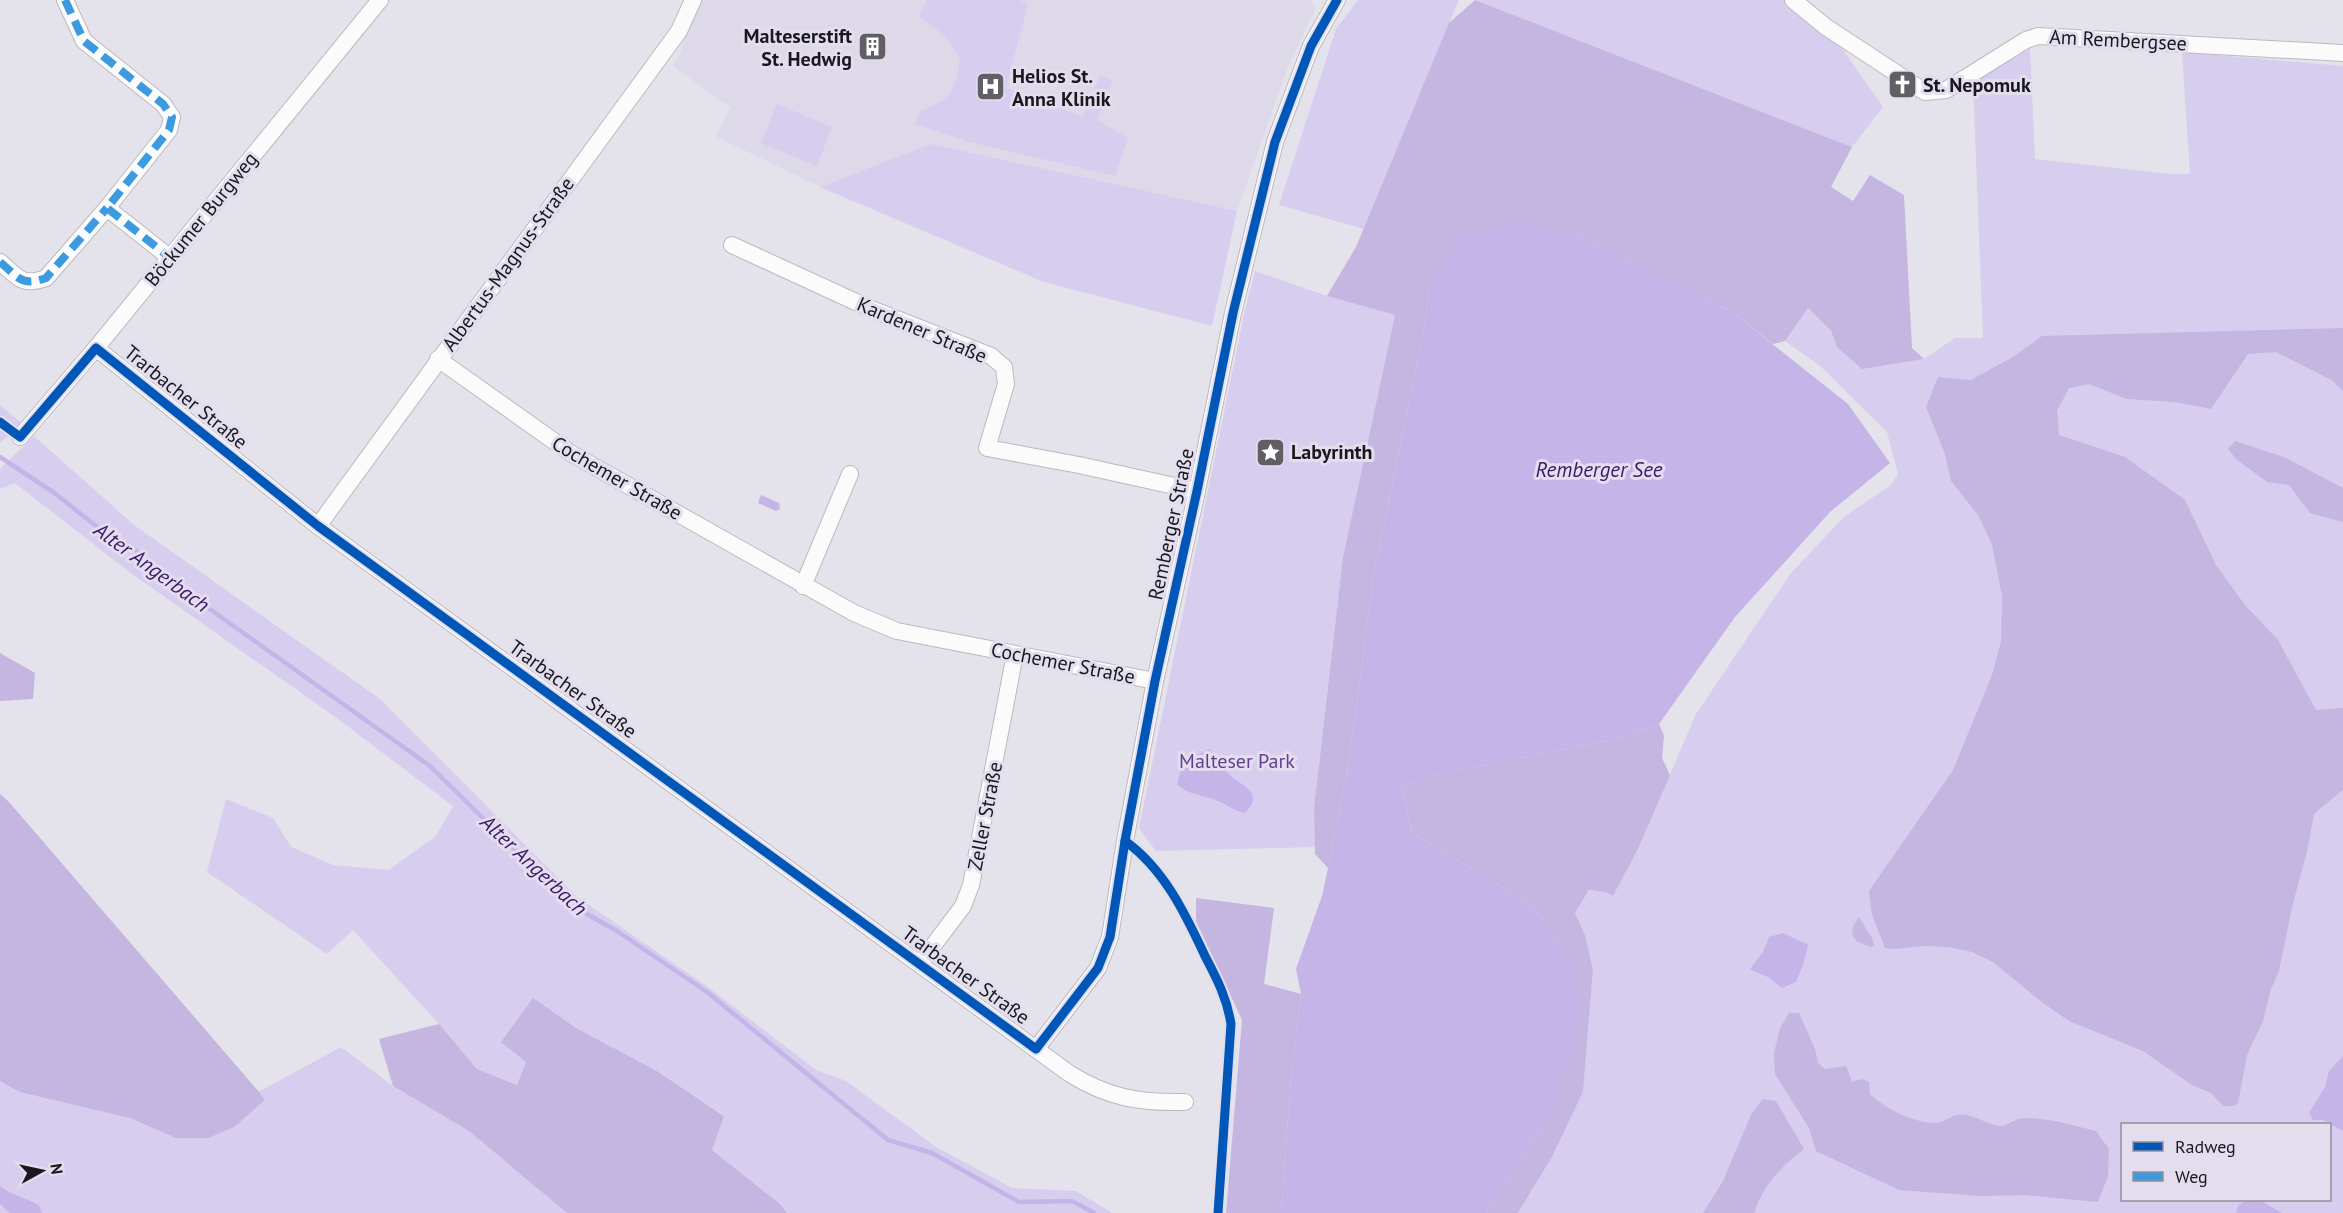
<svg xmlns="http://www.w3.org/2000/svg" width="2343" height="1213" font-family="'PT Sans',sans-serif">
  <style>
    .built { fill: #ddd9e9 }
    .green { fill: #d7cdee; fill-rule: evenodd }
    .forest { fill: #c4b6e0 }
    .water { fill: #c5b4e8 }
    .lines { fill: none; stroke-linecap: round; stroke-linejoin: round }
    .stream { stroke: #c5b4e8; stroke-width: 4.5 }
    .minor-casing { stroke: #bbbac0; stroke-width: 18 }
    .minor { stroke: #fbfbfc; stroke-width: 16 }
    .quiet { stroke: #3b9ae0; stroke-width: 8; stroke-dasharray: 15 8; stroke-linecap: butt }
    .cycleway-casing { stroke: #e3deee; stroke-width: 13 }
    .cycleway { stroke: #0057b8; stroke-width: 9 }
    .labels { text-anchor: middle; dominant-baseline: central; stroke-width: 6; stroke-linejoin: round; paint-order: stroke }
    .poi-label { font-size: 20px; font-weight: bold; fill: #1a181e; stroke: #e3deee; text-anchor: start }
    .street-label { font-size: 20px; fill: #1a181e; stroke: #e3deee }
    .park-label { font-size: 20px; fill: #603f92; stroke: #e3deee }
    .water-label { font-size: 21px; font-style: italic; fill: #3c1768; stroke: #e3deee }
  </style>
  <rect width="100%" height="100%" fill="#e4e2ea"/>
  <!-- built -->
  <path class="built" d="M 700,0 L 1313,0 L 1311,3 L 1316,8 L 1289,64 L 1237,211 L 931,144 L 820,187 L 715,136 L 731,108 L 673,66 L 681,53 L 684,38 Z"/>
  <!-- green -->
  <g class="green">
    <path d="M 927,0 L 1019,0 L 1028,4 L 1006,88 L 1083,117 L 1100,76 L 1112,81 L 1097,120 L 1128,138 L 1115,176 L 969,142 L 914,124 L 921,110 C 953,99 955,91 960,58 L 945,36 L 919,17 Z"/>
    <path d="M 1358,0 L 1459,0 L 1364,229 L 1279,205 L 1336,29 Z"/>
    <path d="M 1475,0 L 1790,0 L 1834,37 L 1883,107 L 1852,147 Z"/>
    <path d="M 2030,49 L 2035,159 L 2170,174 L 2190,174 L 2182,52 L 2343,66 L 2343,1213 L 1518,1213 L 1552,1157 L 1583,1092 L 1593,970 L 1585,935 L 1575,913 L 1589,890 L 1605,892 L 1613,896 L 1638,849 L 1696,714 L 1791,573 L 1844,517 L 1891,485 L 1898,474 L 1887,432 L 1819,365 L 1785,341 L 1808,308 L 1831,331 L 1837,347 L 1924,359 L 1955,338 L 1983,338 L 1973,81 ZM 2122,1124 L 2330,1124 L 2330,1200 L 2122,1200 Z"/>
    <path d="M 777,104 L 832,127 L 817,166 L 761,143 Z"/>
    <path d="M 931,144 L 1237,211 L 1212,326 L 1044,282 L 820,187 Z"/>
    <path d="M 1255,271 L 1327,296 L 1395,315 L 1343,557 L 1314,808 L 1315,847 L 1156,851 L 1139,828 L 1245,310 Z"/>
    <path d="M 0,405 L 24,425 L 0,442 Z"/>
    <path d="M 34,436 L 134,525 L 380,699 L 576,896 L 708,987 L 816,1070 L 846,1081 L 936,1147 L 1012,1188 L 1076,1191 L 1112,1213 L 787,1213 L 780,1204 L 712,1150 L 724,1115 L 657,1071 L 576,1028 L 526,1062 L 517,1085 L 477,1069 L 439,1024 L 353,930 L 327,954 L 207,872 L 226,799 L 273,818 L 291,847 L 333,865 L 389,870 L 436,836 L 453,806 L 334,716 L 132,574 L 15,483 L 0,489 L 0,469 Z"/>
    <path d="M 0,850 L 216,1115 L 341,1047 L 393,1086 L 469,1131 L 567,1213 L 0,1213 Z"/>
  </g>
  <!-- forest -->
  <g class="forest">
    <path d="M 1475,0 L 1852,147 L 1831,187 L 1853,201 L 1870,175 L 1904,195 L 1912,348 L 1924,359 L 1862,369 L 1837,347 L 1831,331 L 1808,308 L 1785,341 L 1773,344 L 1732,312 L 1569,231 L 1430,286 L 1421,344 L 1374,573 L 1349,762 L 1328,868 L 1315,854 L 1314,808 L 1343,557 L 1395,315 L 1327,296 L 1356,247 L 1449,23 Z"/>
    <path d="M 2343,328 L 2343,391 L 2333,381 L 2276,352 L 2248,354 L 2211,409 L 2175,402 L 2127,399 L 2089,384 L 2069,388 L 2057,411 L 2059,435 L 2125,457 L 2185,500 L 2216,565 L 2245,605 L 2278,640 L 2316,710 L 2343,708 L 2343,790 L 2314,814 L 2307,852 L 2293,903 L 2279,971 L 2270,992 L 2263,1021 L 2247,1055 L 2238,1103 L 2234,1106 L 2223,1106 L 2211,1093 L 2192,1085 L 2143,1051 L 2069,1021 L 2039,1000 L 1993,962 L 1972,952 L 1949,947 L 1925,946 L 1894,949 L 1885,948 L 1872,915 L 1869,891 L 1953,770 L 1992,675 L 2001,642 L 2002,596 L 1992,544 L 1978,515 L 1951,481 L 1945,454 L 1926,407 L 1938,377 L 1971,380 L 2013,357 L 2042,336 Z"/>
    <path d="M 2235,441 L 2284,457 L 2343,488 L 2343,522 L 2310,513 L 2289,485 L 2267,482 L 2236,459 L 2228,449 Z"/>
    <path d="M 0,653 L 35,673 L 33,699 L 0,701 Z"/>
    <path d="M 1659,724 L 1664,736 L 1662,758 L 1670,775 L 1638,849 L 1613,896 L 1605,892 L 1589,890 L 1575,913 L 1585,935 L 1593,970 L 1583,1092 L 1552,1157 L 1518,1213 L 1487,1213 L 1546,1120 L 1570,961 L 1547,925 L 1530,904 L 1412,833 L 1402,787 L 1443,773 L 1625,737 Z"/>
    <path d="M 0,794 L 9,802 L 259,1092 L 265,1100 L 234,1127 L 208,1138 L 176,1138 L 130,1118 L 20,1092 L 0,1081 Z"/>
    <path d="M 1196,898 L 1274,908 L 1264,984 L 1301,994 L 1291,1078 L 1281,1213 L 1226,1213 L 1242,1020 L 1196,921 Z"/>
    <path d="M 1859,917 L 1872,938 L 1874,946 L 1871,947 L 1857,942 L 1852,935 L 1853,926 Z"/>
    <path d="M 533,998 L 576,1028 L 657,1071 L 724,1116 L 712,1150 L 780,1204 L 787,1213 L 567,1213 L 469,1131 L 393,1086 L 379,1039 L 439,1024 L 477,1069 L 517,1085 L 526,1062 L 501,1042 Z"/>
    <path d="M 1789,1013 L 1799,1013 L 1815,1049 L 1818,1063 L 1825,1069 L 1846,1066 L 1852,1082 L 1862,1079 L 1869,1082 L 1870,1094 C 1886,1109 1913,1123 1936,1123 C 1944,1123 1950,1116 1957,1115 C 1973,1112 1986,1126 2002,1126 C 2008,1125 2013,1120 2019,1119 C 2038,1115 2076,1126 2096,1131 L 2109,1149 L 2108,1176 L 2098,1202 L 2024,1195 L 1981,1196 L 1899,1190 L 1816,1151 L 1809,1128 L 1775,1074 L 1774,1053 L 1780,1028 Z"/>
    <path d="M 1763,1099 L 1776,1101 L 1804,1149 C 1781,1166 1763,1186 1754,1213 L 1703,1213 L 1723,1181 L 1751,1115 Z"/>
  </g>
  <!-- water -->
  <g class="water">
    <path d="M 1516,224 L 1569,231 L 1732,312 L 1848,404 L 1890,463 L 1830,512 L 1735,617 L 1659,724 L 1625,737 L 1443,773 L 1402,787 L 1412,833 L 1530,904 L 1547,925 L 1570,961 L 1580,1004 L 1576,1035 L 1546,1120 L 1487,1213 L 1281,1213 L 1291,1078 L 1301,994 L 1296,969 L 1322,896 L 1328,868 L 1349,762 L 1374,573 L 1421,344 L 1430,286 L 1461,235 Z"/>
    <path d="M 761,495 L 779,503 L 780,509 L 776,511 L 758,503 Z"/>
    <path d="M 1210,749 C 1216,760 1223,769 1232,777 C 1246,788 1264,794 1245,813 C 1234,811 1228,805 1218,801 C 1204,795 1189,795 1177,785 C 1182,762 1189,758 1210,749 Z"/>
    <path d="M 1783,933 L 1808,945 L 1803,965 L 1796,982 L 1782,988 L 1770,978 L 1750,969 L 1763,952 L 1769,937 Z"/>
    <path d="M 2343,1056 L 2343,1131 L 2323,1120 L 2313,1120 L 2309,1113 L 2325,1087 L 2329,1071 Z"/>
    <path d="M 0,1186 C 11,1195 26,1198 39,1205 L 42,1213 L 10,1213 L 0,1204 Z"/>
    <path d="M 2246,1200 L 2261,1201 L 2282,1213 L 2236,1213 L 2238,1206 Z"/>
  </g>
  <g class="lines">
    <!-- stream -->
    <path class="stream" d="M 0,457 L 53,492 L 100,529 L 129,545 L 183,590 L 430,766 L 571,905 L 617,931 L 707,992 L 888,1140 L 932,1153 L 1019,1202 L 1072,1201 L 1094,1213"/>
    <defs>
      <g id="minor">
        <path d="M 65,0 L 84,41 L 163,104 L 172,117 L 169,130 L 107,208 L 169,257"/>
        <path d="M 1793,0 L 1826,27 L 1925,92 L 1946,90 L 2026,40 L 2038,36 L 2343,53"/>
        <path d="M 732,245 L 871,309 L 991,356 L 1004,367 L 1006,384 L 987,448 L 1079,465 L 1197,491"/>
        <path d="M 0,262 C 18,277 21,287 46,278 L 107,208"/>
        <path d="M 96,348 L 318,526 L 1070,1074 C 1109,1098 1140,1103 1185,1102"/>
        <path d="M 438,359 L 572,454 L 854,613 L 897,631 L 1155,681"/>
        <path d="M 20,437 L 96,348 L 380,0"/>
        <path d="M 318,526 L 679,31 L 693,0"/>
        <path d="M 803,586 L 850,474"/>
        <path d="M 920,963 L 963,906 L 971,885 L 1015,654"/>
        <path d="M 1036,1049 L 1098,968 L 1110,937 L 1125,841 L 1155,681 L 1197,491 L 1233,313 L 1275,142 L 1311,46 L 1337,0"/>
      </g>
    </defs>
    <!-- minor casing -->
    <use href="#minor" class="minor-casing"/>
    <!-- minor -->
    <use href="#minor" class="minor"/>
    <!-- quiet -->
    <g class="quiet">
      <path d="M 65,0 L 84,41 L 163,104 L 172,117 L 169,130 L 107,208 L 169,257"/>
      <path d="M 0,262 C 18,277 21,287 46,278 L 107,208"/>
    </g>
    <defs>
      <g id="cycleway">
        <path d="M 0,422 L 20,437 L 96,348 L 318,526 L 1036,1049 L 1098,968 L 1110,937 L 1125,841 L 1155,681 L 1197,491 L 1233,313 L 1275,142 L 1311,46 L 1337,0"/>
        <path d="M 1125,841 C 1164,869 1185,913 1205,956 C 1217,979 1227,998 1231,1024 L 1218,1213"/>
      </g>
    </defs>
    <!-- cycleway casing -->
    <use href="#cycleway" class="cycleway-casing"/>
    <!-- cycleway -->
    <use href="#cycleway" class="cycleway"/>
  </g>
  <!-- icons -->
  <defs>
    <symbol id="building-square" viewBox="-11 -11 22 22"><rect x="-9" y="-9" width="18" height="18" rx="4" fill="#615f65" stroke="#e3deee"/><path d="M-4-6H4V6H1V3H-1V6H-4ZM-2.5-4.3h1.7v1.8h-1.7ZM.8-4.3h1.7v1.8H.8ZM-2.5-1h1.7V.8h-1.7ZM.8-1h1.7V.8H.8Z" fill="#fff"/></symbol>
    <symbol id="church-square" viewBox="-11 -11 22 22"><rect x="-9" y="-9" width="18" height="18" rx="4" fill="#615f65" stroke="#e3deee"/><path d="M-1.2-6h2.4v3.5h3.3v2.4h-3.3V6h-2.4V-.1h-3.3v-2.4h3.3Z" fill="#fff"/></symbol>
    <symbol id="hospital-square" viewBox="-11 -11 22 22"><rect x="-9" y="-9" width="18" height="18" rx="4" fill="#615f65" stroke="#e3deee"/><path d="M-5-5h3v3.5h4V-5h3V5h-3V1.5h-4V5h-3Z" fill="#fff"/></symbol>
    <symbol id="sight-square" viewBox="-11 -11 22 22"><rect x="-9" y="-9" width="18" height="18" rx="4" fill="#615f65" stroke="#e3deee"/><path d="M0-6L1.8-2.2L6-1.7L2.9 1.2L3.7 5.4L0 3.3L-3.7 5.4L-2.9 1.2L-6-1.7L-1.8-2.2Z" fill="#fff"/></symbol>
  </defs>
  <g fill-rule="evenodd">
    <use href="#building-square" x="856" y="30" width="33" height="33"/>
    <use href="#church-square" x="1886" y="68" width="33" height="33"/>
    <use href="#hospital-square" x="974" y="70" width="33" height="33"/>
    <use href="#sight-square" x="1254" y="436" width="33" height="33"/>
  </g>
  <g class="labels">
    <!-- poi labels -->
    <g class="poi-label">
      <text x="852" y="36" text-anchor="end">Malteserstift<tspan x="852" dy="23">St. Hedwig</tspan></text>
      <text x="1012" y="76">Helios St.<tspan x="1012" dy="23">Anna Klinik</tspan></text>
      <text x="1923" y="85">St. Nepomuk</text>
      <text x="1291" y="452">Labyrinth</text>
    </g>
    <!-- street labels -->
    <g class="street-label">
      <text transform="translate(2118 40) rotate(3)">Am Rembergsee</text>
      <text transform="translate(201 219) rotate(-51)">Böckumer Burgweg</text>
      <text transform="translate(508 264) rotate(-54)">Albertus-Magnus-Straße</text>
      <text transform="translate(922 330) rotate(23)">Kardener Straße</text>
      <text transform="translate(186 397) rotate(39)">Trarbacher Straße</text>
      <text transform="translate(617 478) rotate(30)">Cochemer Straße</text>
      <text transform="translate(1171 524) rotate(-78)">Remberger Straße</text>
      <text transform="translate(1063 663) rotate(11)">Cochemer Straße</text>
      <text transform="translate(573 689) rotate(36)">Trarbacher Straße</text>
      <text transform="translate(985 816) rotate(-79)">Zeller Straße</text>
      <text transform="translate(966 975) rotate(36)">Trarbacher Straße</text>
    </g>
    <!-- park labels -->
    <g class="park-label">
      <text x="1237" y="761">Malteser Park</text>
    </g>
    <!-- water labels -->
    <g class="water-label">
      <text x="1599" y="469">Remberger See</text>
      <text transform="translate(152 567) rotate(36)">Alter Angerbach</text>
      <text transform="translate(534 865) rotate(43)">Alter Angerbach</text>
    </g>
  </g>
  <!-- legend -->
  <rect x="2121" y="1123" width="210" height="78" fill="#e3deee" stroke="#938f9b" stroke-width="1.5"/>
  <rect x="2133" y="1142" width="30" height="9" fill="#0057b8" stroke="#938f9b" stroke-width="1.5"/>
  <text x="2175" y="1153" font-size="18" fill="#1a181e">Radweg</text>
  <rect x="2133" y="1172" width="30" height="9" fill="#3b9ae0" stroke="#938f9b" stroke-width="1.5"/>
  <text x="2175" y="1183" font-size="18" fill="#1a181e">Weg</text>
  <!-- north arrow -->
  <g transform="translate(42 1171) rotate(82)" stroke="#e3deee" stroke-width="4.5" paint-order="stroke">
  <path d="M0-4.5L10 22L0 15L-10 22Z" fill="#1a181e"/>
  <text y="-9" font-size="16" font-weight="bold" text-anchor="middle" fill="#1a181e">N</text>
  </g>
</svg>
